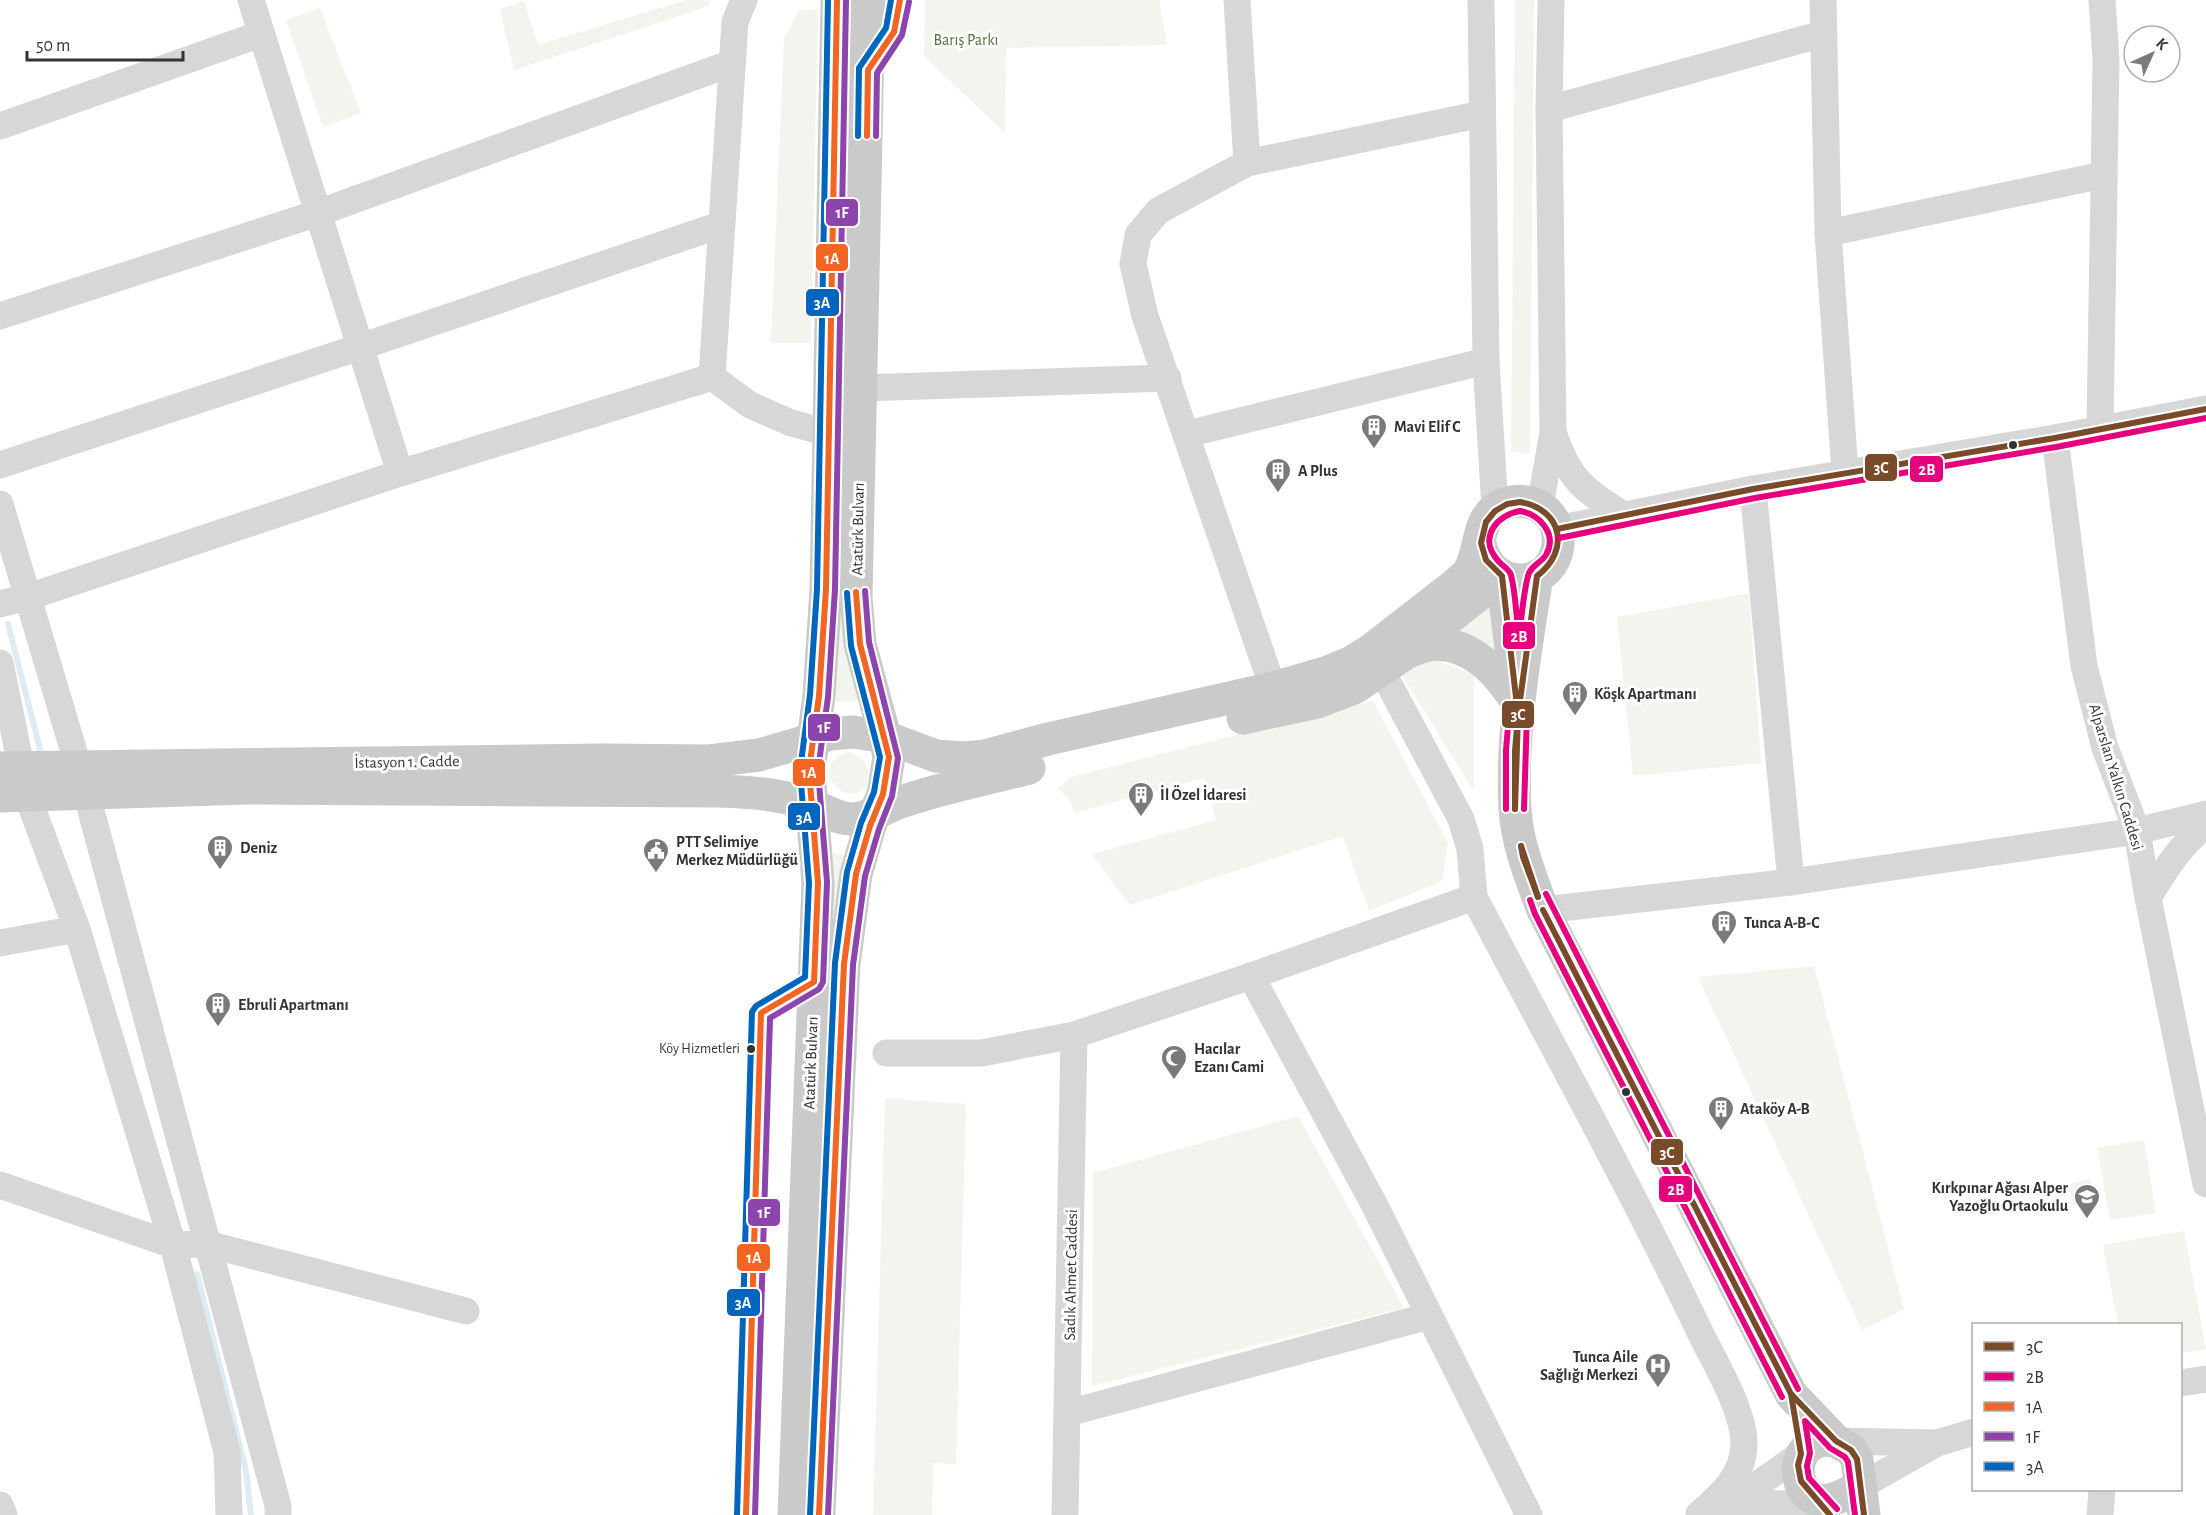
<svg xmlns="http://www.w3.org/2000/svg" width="2206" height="1515" font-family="'Alegreya Sans',sans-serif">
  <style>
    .green { fill: #f1f5ed }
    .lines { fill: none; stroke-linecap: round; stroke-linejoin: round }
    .stream { stroke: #ddebf3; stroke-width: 6 }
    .minor { stroke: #d7d7d7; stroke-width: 27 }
    .major { stroke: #cacaca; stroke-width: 33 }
    .bus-1-casing { stroke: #fff; stroke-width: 10 }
    .bus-2-casing { stroke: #fff; stroke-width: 10 }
    .bus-3-casing { stroke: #fff; stroke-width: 10 }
    .bus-4-casing { stroke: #fff; stroke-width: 10 }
    .bus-5-casing { stroke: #fff; stroke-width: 10 }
    .bus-1 { stroke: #7a4b2a; stroke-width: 6 }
    .bus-2 { stroke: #e5007d; stroke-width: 6 }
    .bus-3 { stroke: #f26522; stroke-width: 6 }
    .bus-4 { stroke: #8e44ad; stroke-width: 6 }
    .bus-5 { stroke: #0065bd; stroke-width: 6 }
    .bus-dot { fill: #333; stroke: #fff; stroke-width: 2 }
    .labels { text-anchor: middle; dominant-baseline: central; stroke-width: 6; stroke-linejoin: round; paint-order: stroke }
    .bus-label { font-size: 14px; fill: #333; stroke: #fff; text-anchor: end }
    .park-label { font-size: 16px; fill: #56703f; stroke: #fff }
    .poi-label { font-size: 16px; font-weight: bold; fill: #333; stroke: #fff; text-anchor: start }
    .street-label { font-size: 16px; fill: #333; stroke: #fff }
    .line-badge { stroke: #fff; stroke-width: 2 }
    .badge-label { font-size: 16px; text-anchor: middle; font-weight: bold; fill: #fff }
  </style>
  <rect width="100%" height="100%" fill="#fff"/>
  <!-- green -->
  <g class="green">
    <path d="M 686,0 L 709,0 L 709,6 L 514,70 L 500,9 L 524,1 L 538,45 Z"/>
    <path d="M 925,0 L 1159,0 L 1167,45 L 1006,48 L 1005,133 L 924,56 Z"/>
    <path d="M 1515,0 L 1534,0 L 1530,453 L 1511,452 Z"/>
    <path d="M 320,8 L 361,113 L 323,127 L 286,20 Z"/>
    <path d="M 818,9 L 811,343 L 771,343 L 784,38 L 799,11 Z"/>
    <path d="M 1749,593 L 1761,763 L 1633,776 L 1617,617 Z"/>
    <path d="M 1492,603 L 1498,652 L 1483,642 L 1453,635 Z"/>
    <path d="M 838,619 L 845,620 L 862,701 L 832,702 Z"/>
    <path d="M 1430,658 L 1474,675 L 1474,791 L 1401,674 Z"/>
    <path d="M 1373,701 L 1448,843 L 1442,881 L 1369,911 L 1343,836 L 1129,905 L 1092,854 L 1216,820 L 1204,778 L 1074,813 L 1070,800 L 1058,789 L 1070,777 Z"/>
    <path d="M 849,752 C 868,757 874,776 862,791 C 846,798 834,789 828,774 C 831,761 837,755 849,752 Z"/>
    <path d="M 829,853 L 846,855 L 835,907 L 831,907 Z"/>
    <path d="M 1814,966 L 1904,1309 L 1862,1330 L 1698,977 Z"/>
    <path d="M 885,1098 L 966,1104 L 956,1464 L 933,1463 L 932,1515 L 873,1515 Z"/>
    <path d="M 1298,1116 L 1404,1308 L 1092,1386 L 1093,1173 Z"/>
    <path d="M 2144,1140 L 2156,1213 L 2110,1220 L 2097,1148 Z"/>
    <path d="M 2090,1179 L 2095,1202 L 2073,1206 L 2069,1184 Z"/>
    <path d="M 2184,1231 L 2206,1349 L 2181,1353 L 2180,1324 L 2118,1324 L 2103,1245 Z"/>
  </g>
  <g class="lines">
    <!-- stream -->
    <g class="stream">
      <path d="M 8,624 L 41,753"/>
      <path d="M 197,1274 L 246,1471 L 251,1515"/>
    </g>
    <!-- minor -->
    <g class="minor">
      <path d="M 251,0 L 400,473"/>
      <path d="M 1237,0 L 1247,163"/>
      <path d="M 1481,0 L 1486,361 L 1495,509"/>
      <path d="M 1823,0 L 1828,233 L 1845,472"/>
      <path d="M 1549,109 L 1823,34"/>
      <path d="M 0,126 L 261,34"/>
      <path d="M 1828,233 L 2103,175"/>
      <path d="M 0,316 L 318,213 L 732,63"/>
      <path d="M 712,377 L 735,22 L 744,0"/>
      <path d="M 712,377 L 750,405 L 791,423 L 829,433"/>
      <path d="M 860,388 L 1168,378"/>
      <path d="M 2100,428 L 2106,60 L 2102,0"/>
      <path d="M 1553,432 C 1569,480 1582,488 1623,515"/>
      <path d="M 1187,434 L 1486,361"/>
      <path d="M 2055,438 L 2084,666 L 2105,748 L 2137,831 L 2148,898 L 2206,1184"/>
      <path d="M 0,465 L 360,347 L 720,225"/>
      <path d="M 1753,489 L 1791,882"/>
      <path d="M 0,504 L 86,792 L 278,1506 L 278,1515"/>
      <path d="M 1540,506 L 1553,432 L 1549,109 L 1551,0"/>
      <path d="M 1557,529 L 1753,489 L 2055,438 L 2206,409"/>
      <path d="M 0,604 L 28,597 L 400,473 L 712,377"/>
      <path d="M 0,663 L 27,795 L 77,929 L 173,1245 L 227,1452 L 229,1515"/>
      <path d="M 1382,671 L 1461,819 L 1470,849 L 1474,897 C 1549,1040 1628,1182 1698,1328 C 1713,1360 1744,1409 1744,1444 C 1744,1475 1720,1496 1699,1514"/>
      <path d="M 1273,688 L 1145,316 L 1133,264 L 1138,235 L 1158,211 L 1247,163 L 1482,114"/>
      <path d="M 2148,898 C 2164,871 2181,844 2206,825"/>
      <path d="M 1543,910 L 1791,882 L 2137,831 L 2206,814"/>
      <path d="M 0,943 L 77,929"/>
      <path d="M 1251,976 L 1374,1204 L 1529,1515"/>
      <path d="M 886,1053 L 982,1053 L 1074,1035 L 1251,976 L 1474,897"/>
      <path d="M 0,1185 L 173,1245 L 207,1244 L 466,1311"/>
      <path d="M 2180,1383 L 2206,1379"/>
      <path d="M 1068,1413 L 1429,1316"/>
      <path d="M 1836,1441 L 1936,1443"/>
      <path d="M 1859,1487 L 1937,1443 L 1974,1432"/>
      <path d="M 1731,1503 L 1793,1504 L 1817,1500"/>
      <path d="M 0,1505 L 4,1515"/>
      <path d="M 1714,1509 L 1731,1503 L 1801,1454"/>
      <path d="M 746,1515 L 761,1013 L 814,982"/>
      <path d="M 1065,1515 L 1074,1035"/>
      <path d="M 2100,1515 L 2102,1490"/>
    </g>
    <!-- major -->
    <g class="major">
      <path d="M 1502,576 L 1513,664"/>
      <path d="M 1537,576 C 1525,653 1511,731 1515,809 C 1517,844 1531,878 1543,910 L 1791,1394 L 1836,1441 L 1851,1450 L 1857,1459 L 1864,1515"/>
      <path d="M 1407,652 C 1415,650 1422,646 1430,645 C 1470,640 1499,673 1518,704"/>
      <path d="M 1243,718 L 1317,702 L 1354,688 L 1406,653 L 1502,576"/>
      <path d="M 0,768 L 602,760 L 709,761 L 759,755 L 831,734 L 853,732 L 885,737 L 936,756 L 964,758 L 985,756 L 1048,739 L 1273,688 L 1328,672 L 1352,662 L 1371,650 L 1456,584 C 1460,580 1466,576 1469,571 C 1481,552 1476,524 1495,509 C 1506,501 1522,499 1534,504 C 1547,509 1557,521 1558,535 C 1562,590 1490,597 1480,543"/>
      <path d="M 0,796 L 246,788 L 719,791 C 750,792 780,794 809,804 C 824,809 836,819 852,819 C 871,818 887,806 904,801 C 945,787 988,779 1029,768"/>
      <path d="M 1836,1441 C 1788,1433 1790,1495 1819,1500 C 1834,1502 1847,1493 1859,1487"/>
      <path d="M 794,1515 L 818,883 L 809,770 L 819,696 L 826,589 L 837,0"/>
      <path d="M 819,1515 L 844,964 L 856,874 L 870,826 L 883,794 L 889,757 L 885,737 L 860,644 L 856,596 L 869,0"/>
    </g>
    <defs>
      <g id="bus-1">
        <path d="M 1520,502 C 1562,509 1571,550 1537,576 L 1518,715 L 1502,576 L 1486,560 L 1481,543 L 1486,522 L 1495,511 L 1507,504 Z"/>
        <path d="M 1557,529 L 1753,489 L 2055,438 L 2206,409"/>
        <path d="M 1515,809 L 1515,751 L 1518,715"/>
        <path d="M 1515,809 L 1518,715"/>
        <path d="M 1521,846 L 1538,897"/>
        <path d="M 1521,846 L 1523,857 L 1538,897"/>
        <path d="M 1543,910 L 1791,1394"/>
        <path d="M 1791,1394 L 1836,1441 L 1851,1450 L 1857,1459 L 1864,1515"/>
        <path d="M 1791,1394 L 1801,1454 L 1798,1465 L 1801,1481 L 1830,1515"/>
      </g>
      <g id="bus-2">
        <path d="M 1520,511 C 1539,514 1558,534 1546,555 C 1541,563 1530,566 1528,576 C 1523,595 1522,616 1519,636 C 1516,616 1516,595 1511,575 C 1509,568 1500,565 1496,558 C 1479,537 1497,515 1520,511 Z"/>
        <path d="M 1559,538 L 1755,498 L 2056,447 L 2206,418"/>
        <path d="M 1506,809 L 1506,750 L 1509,714"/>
        <path d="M 1524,809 L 1527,715"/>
        <path d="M 1546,894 L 1798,1389"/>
        <path d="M 1530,900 L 1535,914 L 1782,1397"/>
        <path d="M 1837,1509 L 1809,1478 L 1807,1466 L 1810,1453 L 1805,1421 L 1830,1448 L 1845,1457 L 1848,1462 L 1855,1515"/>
      </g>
      <g id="bus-3">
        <path d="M 867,136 L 868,70 L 894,32 L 900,0"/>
        <path d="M 746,1515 L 761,1013 L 814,982 L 818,883 L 809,770 L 819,696 L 826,589 L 837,0"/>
        <path d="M 819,1515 L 844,964 L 856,874 L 870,826 L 883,794 L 889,757 L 860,644 L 856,592"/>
      </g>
      <g id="bus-4">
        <path d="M 876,136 L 877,73 L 902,35 L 909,2"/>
        <path d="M 755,1515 L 770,1018 L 819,989 L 823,982 L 827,882 L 818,770 L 828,697 L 835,589 L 846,0"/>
        <path d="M 828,1515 L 853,965 L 865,876 L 879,829 L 892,796 L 898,758 L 869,642 L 865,591"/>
      </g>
      <g id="bus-5">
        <path d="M 858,136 L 859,68 L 886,28 L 891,0"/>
        <path d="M 737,1515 L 752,1012 L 756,1006 L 805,977 L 809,883 L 800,770 L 810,695 L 817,589 L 828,0"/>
        <path d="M 810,1515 L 835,963 L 847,872 L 861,823 L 874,792 L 880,757 L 851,646 L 847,593"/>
      </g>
    </defs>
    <!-- bus-1 casing -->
    <use href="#bus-1" class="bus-1-casing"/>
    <!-- bus-2 casing -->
    <use href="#bus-2" class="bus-2-casing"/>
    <!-- bus-3 casing -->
    <use href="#bus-3" class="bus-3-casing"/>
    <!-- bus-4 casing -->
    <use href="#bus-4" class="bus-4-casing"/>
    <!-- bus-5 casing -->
    <use href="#bus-5" class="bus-5-casing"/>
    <!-- bus-1 -->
    <use href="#bus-1" class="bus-1"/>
    <!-- bus-2 -->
    <use href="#bus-2" class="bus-2"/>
    <!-- bus-3 -->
    <use href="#bus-3" class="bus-3"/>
    <!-- bus-4 -->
    <use href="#bus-4" class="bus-4"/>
    <!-- bus-5 -->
    <use href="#bus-5" class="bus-5"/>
  </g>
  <!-- icons -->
  <defs>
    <symbol id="building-pin" viewBox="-11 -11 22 30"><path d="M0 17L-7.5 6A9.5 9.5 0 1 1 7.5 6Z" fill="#7a7a7a" stroke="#fff"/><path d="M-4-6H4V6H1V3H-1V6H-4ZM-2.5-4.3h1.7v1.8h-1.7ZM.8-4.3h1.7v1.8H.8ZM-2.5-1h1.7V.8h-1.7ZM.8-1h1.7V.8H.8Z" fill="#fff"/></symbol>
    <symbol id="civic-pin" viewBox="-11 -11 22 30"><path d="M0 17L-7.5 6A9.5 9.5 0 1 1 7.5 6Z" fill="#7a7a7a" stroke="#fff"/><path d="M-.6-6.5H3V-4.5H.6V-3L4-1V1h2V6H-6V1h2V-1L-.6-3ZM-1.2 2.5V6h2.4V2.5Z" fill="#fff"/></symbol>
    <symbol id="mosque-pin" viewBox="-11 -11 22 30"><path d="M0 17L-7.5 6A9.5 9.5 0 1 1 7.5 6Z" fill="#7a7a7a" stroke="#fff"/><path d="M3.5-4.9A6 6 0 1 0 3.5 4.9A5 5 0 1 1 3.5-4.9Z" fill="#fff"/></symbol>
    <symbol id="school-pin" viewBox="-11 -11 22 30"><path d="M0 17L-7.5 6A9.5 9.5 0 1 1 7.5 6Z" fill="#7a7a7a" stroke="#fff"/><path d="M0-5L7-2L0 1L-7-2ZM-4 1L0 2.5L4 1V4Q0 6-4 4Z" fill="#fff"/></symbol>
    <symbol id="hospital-pin" viewBox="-11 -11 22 30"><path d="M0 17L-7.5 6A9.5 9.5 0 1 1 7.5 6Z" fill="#7a7a7a" stroke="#fff"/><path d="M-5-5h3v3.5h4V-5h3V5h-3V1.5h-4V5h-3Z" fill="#fff"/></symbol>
  </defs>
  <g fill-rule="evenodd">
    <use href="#building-pin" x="1359" y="412" width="30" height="40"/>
    <use href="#building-pin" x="1263" y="456" width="30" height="40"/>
    <use href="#building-pin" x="1560" y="679" width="30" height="40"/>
    <use href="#building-pin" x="1126" y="780" width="30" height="40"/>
    <use href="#building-pin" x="205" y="833" width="30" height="40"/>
    <use href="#civic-pin" x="641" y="836" width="30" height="40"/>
    <use href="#building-pin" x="1709" y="908" width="30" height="40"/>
    <use href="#building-pin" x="203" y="990" width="30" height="40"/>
    <use href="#mosque-pin" x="1159" y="1043" width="30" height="40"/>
    <use href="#building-pin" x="1706" y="1094" width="30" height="40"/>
    <use href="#school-pin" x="2072" y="1182" width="30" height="40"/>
    <use href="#hospital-pin" x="1643" y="1351" width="30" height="40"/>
  </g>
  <!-- markers -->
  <g class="bus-dot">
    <circle cx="2013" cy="445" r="5"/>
    <circle cx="751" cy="1049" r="5"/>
    <circle cx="1626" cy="1092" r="5"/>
  </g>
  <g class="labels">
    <!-- bus labels -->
    <g class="bus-label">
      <text x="740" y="1049">Köy Hizmetleri</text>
    </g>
    <!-- park labels -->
    <g class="park-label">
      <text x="966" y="40">Barış Parkı</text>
    </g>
    <!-- poi labels -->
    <g class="poi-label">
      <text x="1394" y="427">Mavi Elif C</text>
      <text x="1298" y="471">A Plus</text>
      <text x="1594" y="694">Köşk Apartmanı</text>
      <text x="1160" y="795">İl Özel İdaresi</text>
      <text x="676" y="842">PTT Selimiye<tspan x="676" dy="18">Merkez Müdürlüğü</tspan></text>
      <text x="240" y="848">Deniz</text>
      <text x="1744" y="923">Tunca A-B-C</text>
      <text x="238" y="1005">Ebruli Apartmanı</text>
      <text x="1194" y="1049">Hacılar<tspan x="1194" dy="18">Ezanı Cami</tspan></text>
      <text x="1740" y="1109">Ataköy A-B</text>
      <text x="2068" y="1188" text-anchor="end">Kırkpınar Ağası Alper<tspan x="2068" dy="18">Yazoğlu Ortaokulu</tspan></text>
      <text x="1638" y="1357" text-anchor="end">Tunca Aile<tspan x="1638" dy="18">Sağlığı Merkezi</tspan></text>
    </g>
    <!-- street labels -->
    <g class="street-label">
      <text transform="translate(858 529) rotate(-89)">Atatürk Bulvarı</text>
      <text transform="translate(407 762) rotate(-1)">İstasyon 1. Cadde</text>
      <text transform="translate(2116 777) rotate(73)">Alparslan Yalkın Caddesi</text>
      <text transform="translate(811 1063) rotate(-88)">Atatürk Bulvarı</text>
      <text transform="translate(1071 1275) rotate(-89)">Sadık Ahmet Caddesi</text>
    </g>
  </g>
  <g class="line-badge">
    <rect x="825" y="198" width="34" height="29" rx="6" fill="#8e44ad"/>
    <rect x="815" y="243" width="34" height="29" rx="6" fill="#f26522"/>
    <rect x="805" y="288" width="35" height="29" rx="6" fill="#0065bd"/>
    <rect x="1864" y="453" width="34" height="29" rx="6" fill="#7a4b2a"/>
    <rect x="1909" y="455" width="35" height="28" rx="6" fill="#e5007d"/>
    <rect x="1502" y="621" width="34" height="29" rx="6" fill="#e5007d"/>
    <rect x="1501" y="700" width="34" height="29" rx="6" fill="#7a4b2a"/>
    <rect x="807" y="713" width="34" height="29" rx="6" fill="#8e44ad"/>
    <rect x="792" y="758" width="34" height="29" rx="6" fill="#f26522"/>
    <rect x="787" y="802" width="34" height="29" rx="6" fill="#0065bd"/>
    <rect x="1650" y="1138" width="34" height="28" rx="6" fill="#7a4b2a"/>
    <rect x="1658" y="1175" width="35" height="28" rx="6" fill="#e5007d"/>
    <rect x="747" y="1198" width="34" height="29" rx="6" fill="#8e44ad"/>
    <rect x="736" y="1243" width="35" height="29" rx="6" fill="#f26522"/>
    <rect x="726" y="1288" width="35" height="29" rx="6" fill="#0065bd"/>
  </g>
  <g class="badge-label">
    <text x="842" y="218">1F</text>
    <text x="832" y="264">1A</text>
    <text x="822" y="308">3A</text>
    <text x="1881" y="473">3C</text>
    <text x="1927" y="475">2B</text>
    <text x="1519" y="642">2B</text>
    <text x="1518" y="720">3C</text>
    <text x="824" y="733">1F</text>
    <text x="809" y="778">1A</text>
    <text x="804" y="823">3A</text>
    <text x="1667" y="1158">3C</text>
    <text x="1676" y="1195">2B</text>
    <text x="764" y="1218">1F</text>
    <text x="754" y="1263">1A</text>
    <text x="743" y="1308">3A</text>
  </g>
  <!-- legend -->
  <rect x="1972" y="1323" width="210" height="168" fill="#ffffff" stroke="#adadad" stroke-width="1.5"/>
  <rect x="1984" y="1342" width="30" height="9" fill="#7a4b2a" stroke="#adadad" stroke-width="1.5"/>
  <text x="2026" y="1353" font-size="18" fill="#333333">3C</text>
  <rect x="1984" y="1372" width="30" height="9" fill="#e5007d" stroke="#adadad" stroke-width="1.5"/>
  <text x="2026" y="1383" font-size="18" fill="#333333">2B</text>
  <rect x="1984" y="1402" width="30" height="9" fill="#f26522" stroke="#adadad" stroke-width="1.5"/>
  <text x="2026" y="1413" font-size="18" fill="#333333">1A</text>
  <rect x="1984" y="1432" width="30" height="9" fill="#8e44ad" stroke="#adadad" stroke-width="1.5"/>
  <text x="2026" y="1443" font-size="18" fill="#333333">1F</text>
  <rect x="1984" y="1462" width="30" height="9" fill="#0065bd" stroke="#adadad" stroke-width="1.5"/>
  <text x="2026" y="1473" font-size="18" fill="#333333">3A</text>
  <!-- north arrow -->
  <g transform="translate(2152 54) rotate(45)"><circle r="28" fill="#ffffff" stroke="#adadad" stroke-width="1.5"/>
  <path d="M0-4.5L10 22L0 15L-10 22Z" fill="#7a7a7a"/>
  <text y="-9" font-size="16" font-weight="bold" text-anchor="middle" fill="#333333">K</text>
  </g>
  <!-- scale -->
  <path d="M27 51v9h156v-9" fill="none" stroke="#333333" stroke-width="3"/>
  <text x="36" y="51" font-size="18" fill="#333333" stroke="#ffffff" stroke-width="4.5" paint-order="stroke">50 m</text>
</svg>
